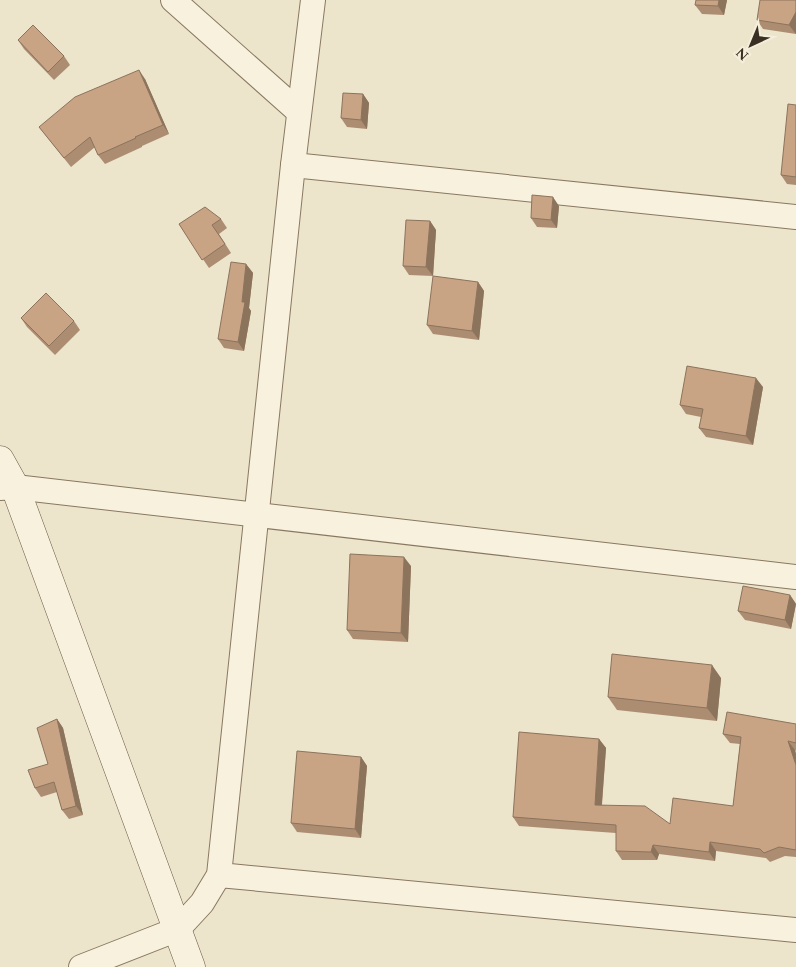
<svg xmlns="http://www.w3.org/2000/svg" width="796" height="967" font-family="Spectral,serif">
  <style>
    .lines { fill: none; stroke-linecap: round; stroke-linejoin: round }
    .street-casing { stroke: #897860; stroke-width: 26 }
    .secondary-casing { stroke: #6b5943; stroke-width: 29 }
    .street { stroke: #f7f1de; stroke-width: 24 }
    .secondary { stroke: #f7f1de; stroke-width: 28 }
    .wall { fill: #ac8d72 }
    .shaded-wall { fill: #8c735c }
    .building { fill: #c8a484; stroke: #8c735c }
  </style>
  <rect width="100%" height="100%" fill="#ece4cb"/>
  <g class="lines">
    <defs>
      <g id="street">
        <path d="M 173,0 L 299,112"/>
        <path d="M 293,165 L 796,217"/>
        <path d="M 0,488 L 15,487 L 796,577"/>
        <path d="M 219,875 L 796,930"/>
        <path d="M 81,967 L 178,929 L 202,903 L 219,875 L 293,165 L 313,0"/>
      </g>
      <path id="secondary" d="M 0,460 L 15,487 L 191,967"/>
    </defs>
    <!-- street casing -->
    <use href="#street" class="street-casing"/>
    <!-- secondary casing -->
    <use href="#secondary" class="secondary-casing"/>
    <!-- street -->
    <use href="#street" class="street"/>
    <!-- secondary -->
    <use href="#secondary" class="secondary"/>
  </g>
  <!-- wall -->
  <g class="wall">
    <path d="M 727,0 L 724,15 L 702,14 L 695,5 Z"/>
    <path d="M 796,0 L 796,34 L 763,29 L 757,20 Z"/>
    <path d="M 18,40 L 64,56 L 70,65 L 54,80 L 24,49 Z"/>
    <path d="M 145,79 L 169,134 L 142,146 L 142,147 L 105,164 L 98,155 L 95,147 L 71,167 L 39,127 Z"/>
    <path d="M 363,94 L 369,103 L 367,129 L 347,127 L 341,118 Z"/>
    <path d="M 796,105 L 796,185 L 787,184 L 781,175 Z"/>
    <path d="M 559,206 L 557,228 L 537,227 L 531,218 Z"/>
    <path d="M 221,219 L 227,228 L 219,234 L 231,253 L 209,268 L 179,224 Z"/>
    <path d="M 430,221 L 436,230 L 433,276 L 409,275 L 403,266 Z"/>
    <path d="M 246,264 L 253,273 L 249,308 L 251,311 L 244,351 L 224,348 L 218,339 Z"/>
    <path d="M 478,282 L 484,291 L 479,340 L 433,334 L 427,325 Z"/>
    <path d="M 21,318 L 74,321 L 80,330 L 55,355 L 27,327 Z"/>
    <path d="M 763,387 L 753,445 L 706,437 L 699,428 L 701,417 L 686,414 L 680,405 Z"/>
    <path d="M 411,566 L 408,642 L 353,639 L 347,630 Z"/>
    <path d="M 790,595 L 796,604 L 791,629 L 745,620 L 738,611 Z"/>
    <path d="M 721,678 L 717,721 L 617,710 L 608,697 Z"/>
    <path d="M 57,719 L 63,728 L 83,815 L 69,819 L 62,810 L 57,792 L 41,797 L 35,788 L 48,764 Z"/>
    <path d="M 796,724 L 796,751 L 795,750 L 796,754 L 796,857 L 785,856 L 770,862 L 766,858 L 716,851 L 715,861 L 659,854 L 657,860 L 622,860 L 616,851 L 616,833 L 519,826 L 513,817 L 599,739 L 606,748 L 602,805 L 670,824 L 733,806 L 740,744 L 730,743 L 723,734 Z"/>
    <path d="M 361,757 L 367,766 L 361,838 L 297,832 L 291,823 Z"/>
  </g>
  <!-- shaded-wall -->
  <g class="shaded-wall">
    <path d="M 719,0 L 727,0 L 724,15 L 718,6 Z"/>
    <path d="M 796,12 L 796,34 L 789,25 Z"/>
    <path d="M 139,70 L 145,79 L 169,134 L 163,125 Z"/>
    <path d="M 363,94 L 369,103 L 367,129 L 361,120 Z"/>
    <path d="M 553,197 L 559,206 L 557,228 L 551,220 Z"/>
    <path d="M 430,221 L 436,230 L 433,276 L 426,267 Z"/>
    <path d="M 246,264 L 253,273 L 249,308 L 251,311 L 244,351 L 238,342 Z"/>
    <path d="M 478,282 L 484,291 L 479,340 L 472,331 Z"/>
    <path d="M 756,378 L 763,387 L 753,445 L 746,436 Z"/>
    <path d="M 404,557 L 411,566 L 408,642 L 401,633 Z"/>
    <path d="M 790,595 L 796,604 L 791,629 L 785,620 Z"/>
    <path d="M 712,665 L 721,678 L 717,721 L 707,708 Z"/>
    <path d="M 57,719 L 63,728 L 83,815 L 76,806 Z"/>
    <path d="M 599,739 L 606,748 L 601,814 L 595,805 Z"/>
    <path d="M 788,741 L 795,750 L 796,754 L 796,765 Z"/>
    <path d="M 361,757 L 367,766 L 361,838 L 355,829 Z"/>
    <path d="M 710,842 L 716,851 L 715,861 L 709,852 Z"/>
    <path d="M 653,845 L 659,854 L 657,860 L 651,852 Z"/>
  </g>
  <!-- building -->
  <g class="building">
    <path d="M 696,0 L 719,0 L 718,6 L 695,5 Z"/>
    <path d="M 760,0 L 796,0 L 796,12 L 789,25 L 757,20 Z"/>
    <path d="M 33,25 L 64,56 L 48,72 L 18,40 Z"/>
    <path d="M 139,70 L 163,125 L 135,137 L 136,138 L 98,155 L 90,137 L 64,158 L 39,127 L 75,97 Z"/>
    <path d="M 343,93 L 363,94 L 361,120 L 341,118 Z"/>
    <path d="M 788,104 L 796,105 L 796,177 L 781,175 Z"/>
    <path d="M 532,195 L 553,197 L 551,220 L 531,218 Z"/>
    <path d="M 205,207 L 221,219 L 212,225 L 225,244 L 202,260 L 179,224 Z"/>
    <path d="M 406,220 L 430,221 L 426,267 L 403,266 Z"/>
    <path d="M 231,262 L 246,264 L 242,302 L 245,302 L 238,342 L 218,339 Z"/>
    <path d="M 433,276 L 478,282 L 472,331 L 427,325 Z"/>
    <path d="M 46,293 L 74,321 L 49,346 L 21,318 Z"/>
    <path d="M 687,366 L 756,378 L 746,436 L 699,428 L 703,409 L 680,405 Z"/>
    <path d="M 350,554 L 404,557 L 401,633 L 347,630 Z"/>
    <path d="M 743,586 L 790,595 L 785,620 L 738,611 Z"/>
    <path d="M 612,654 L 712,665 L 707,708 L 608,697 Z"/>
    <path d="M 727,712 L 796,724 L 796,743 L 788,741 L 796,765 L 796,850 L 779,847 L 764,853 L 760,849 L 710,842 L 709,852 L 653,845 L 651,852 L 616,851 L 616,825 L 513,817 L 519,732 L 599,739 L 595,805 L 645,806 L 670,824 L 673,798 L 733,806 L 741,737 L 723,734 Z"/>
    <path d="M 57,719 L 76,806 L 62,810 L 54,782 L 35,788 L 28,770 L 48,764 L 37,728 Z"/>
    <path d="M 297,751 L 361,757 L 355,829 L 291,823 Z"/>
  </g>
  <!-- north arrow -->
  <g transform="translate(751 45) rotate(224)" stroke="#f4eeda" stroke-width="4" paint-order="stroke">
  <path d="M0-4L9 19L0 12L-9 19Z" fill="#3a2f22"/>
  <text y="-8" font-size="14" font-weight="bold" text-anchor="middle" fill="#3a2f22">N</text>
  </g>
</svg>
